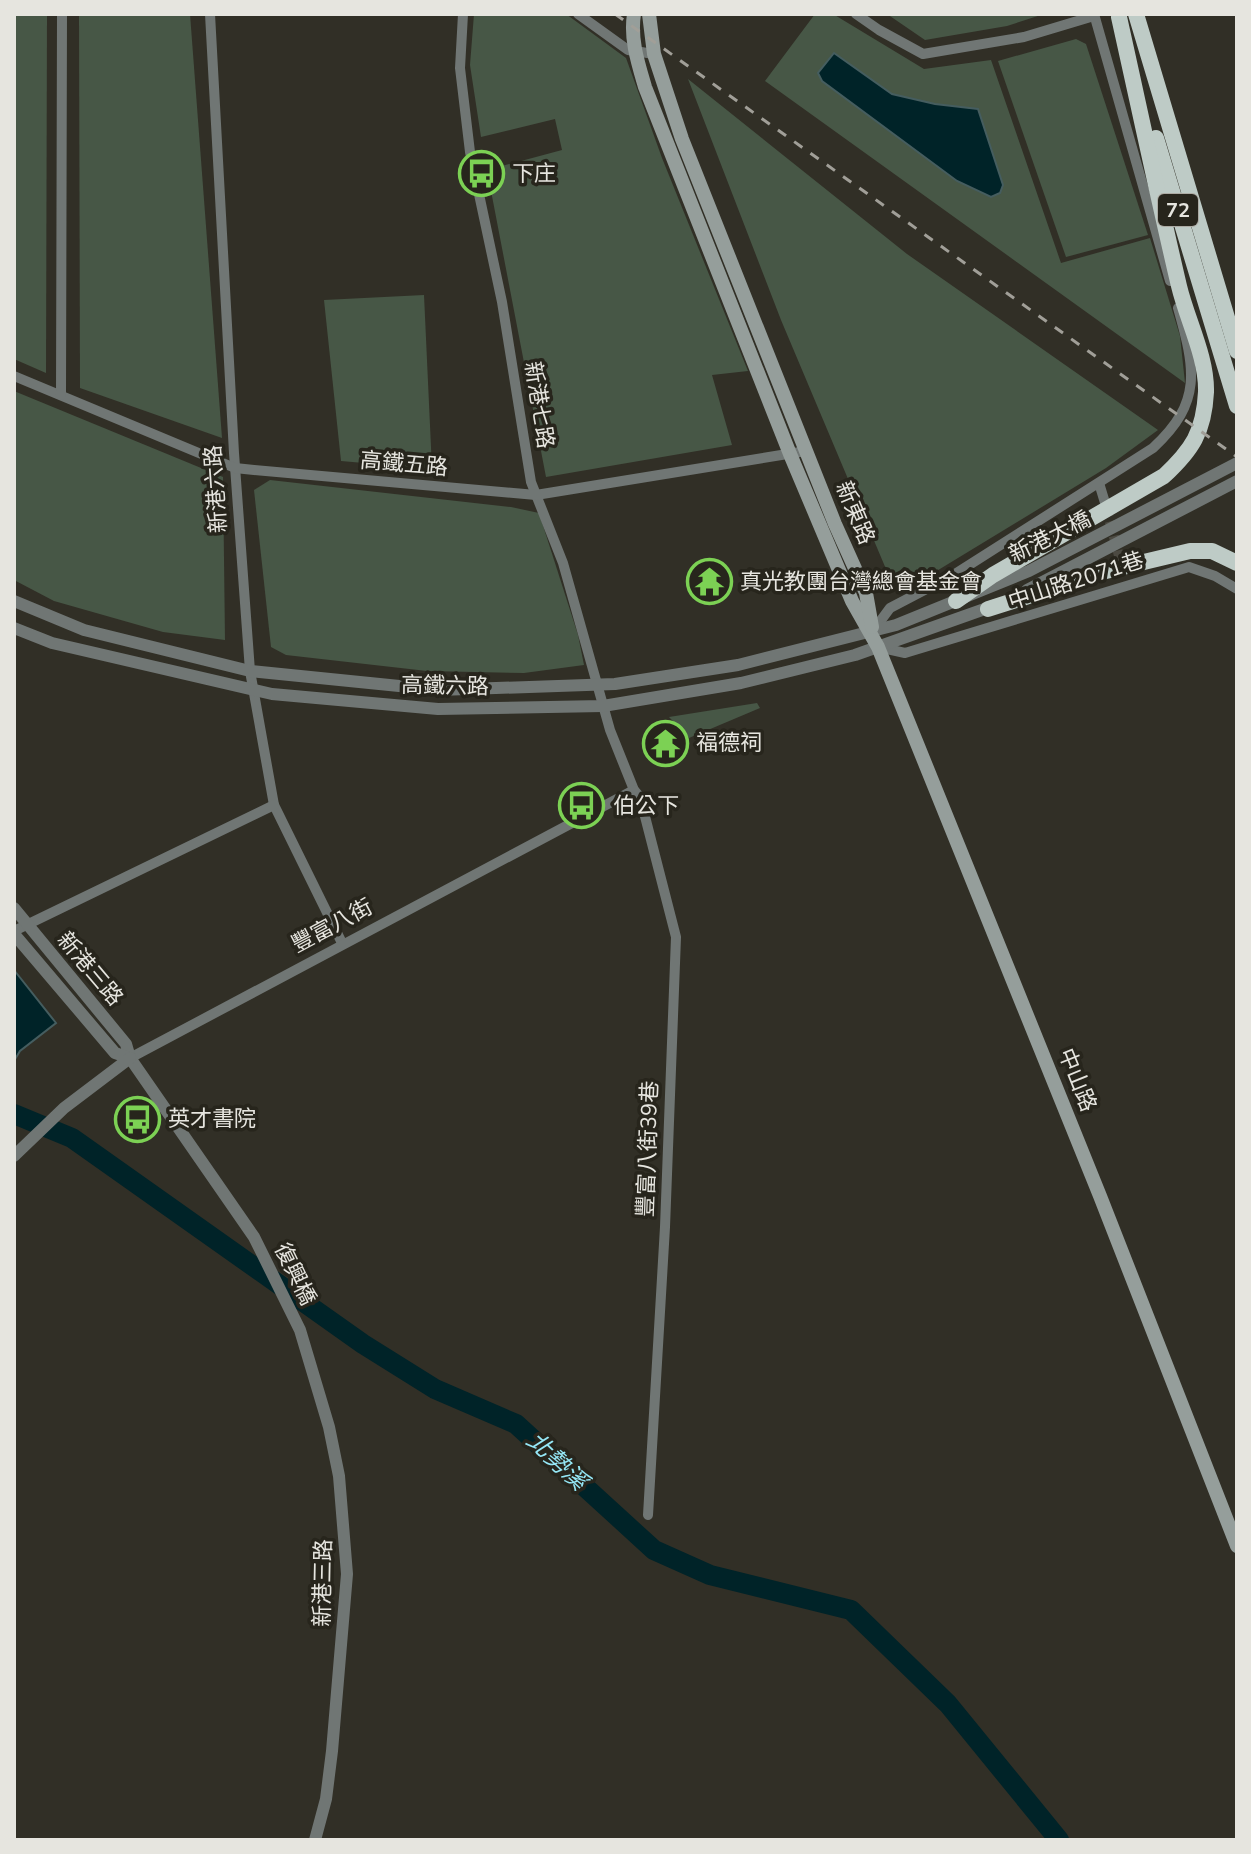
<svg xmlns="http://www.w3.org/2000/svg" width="1251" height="1854" font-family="'Nunito Sans','Noto Sans TC',sans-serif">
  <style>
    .green { fill: #475746 }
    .water { fill: #002328; stroke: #455d5f; stroke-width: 2 }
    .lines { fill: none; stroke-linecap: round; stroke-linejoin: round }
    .stream { stroke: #455d5f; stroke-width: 3 }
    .river { stroke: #002328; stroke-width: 20 }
    .minor-tunnel { stroke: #4c4a42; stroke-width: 10; stroke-dasharray: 10 5; stroke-linecap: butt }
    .minor { stroke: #707674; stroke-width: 10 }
    .tertiary { stroke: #707674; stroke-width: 12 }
    .secondary { stroke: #959e9b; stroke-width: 14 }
    .trunk { stroke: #becbc6; stroke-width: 16 }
    .rail { stroke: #a19f98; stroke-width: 3; stroke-dasharray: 10 10; stroke-linecap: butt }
    .labels { text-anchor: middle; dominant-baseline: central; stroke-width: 7; stroke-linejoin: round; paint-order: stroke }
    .shield { fill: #27251c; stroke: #adaba4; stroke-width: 2 }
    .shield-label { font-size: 20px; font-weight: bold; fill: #e6e5df }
    .poi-label { font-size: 22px; fill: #e6e5df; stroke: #27251c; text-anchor: start }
    .street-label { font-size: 22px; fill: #e6e5df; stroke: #27251c }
    .water-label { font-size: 24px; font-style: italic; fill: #95e7f6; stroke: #27251c }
  </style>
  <rect width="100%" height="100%" fill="#312f26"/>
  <!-- green -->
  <g class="green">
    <path d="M 14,14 L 47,14 L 46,373 L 14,359 Z"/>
    <path d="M 79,14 L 190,14 L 222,438 L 80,388 Z"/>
    <path d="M 474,14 L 566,14 L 626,58 L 662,158 L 748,371 L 712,375 L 732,445 L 546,477 L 487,170 L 562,150 L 555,119 L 481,137 L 470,65 Z"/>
    <path d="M 815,14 L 833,14 L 924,69 L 991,60 L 1061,263 L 1150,238 L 1180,336 L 1185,383 L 765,81 Z"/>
    <path d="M 887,14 L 1044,14 L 1007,26 L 925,40 Z"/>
    <path d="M 1076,39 L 1086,44 L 1148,235 L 1066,257 L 998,61 Z"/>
    <path d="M 688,79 L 907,254 L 1158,430 L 1106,468 L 907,589 L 886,569 L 781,320 Z"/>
    <path d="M 424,295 L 432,469 L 341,461 L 324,300 Z"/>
    <path d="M 14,391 L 223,477 L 225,640 L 163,632 L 54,601 L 14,580 Z"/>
    <path d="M 270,480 L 511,507 L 539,513 L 578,635 L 584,665 L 524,673 L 427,671 L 286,655 L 271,647 L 254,490 Z"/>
    <path d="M 757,703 L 760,708 L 689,738 L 669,717 Z"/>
  </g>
  <!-- water -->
  <g class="water">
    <path d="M 834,53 L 892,94 L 935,104 L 978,109 L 1003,185 L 1000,193 L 991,197 L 957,181 L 822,81 L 818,73 Z"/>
    <path d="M 14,970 L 56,1023 L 20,1051 L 14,1061 Z"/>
  </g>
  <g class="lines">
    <!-- stream -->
    <path class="stream" d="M 14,1123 L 26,1119"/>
    <!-- river -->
    <path class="river" d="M 14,1114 L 72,1138 L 363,1344 L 435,1389 L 516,1424 L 654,1550 L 710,1575 L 851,1610 L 948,1704 L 1059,1840"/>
    <!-- minor-tunnel -->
    <path class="minor-tunnel" d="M 1106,507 L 1125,578"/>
    <!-- minor -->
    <g class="minor">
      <path d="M 210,14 L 234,453 L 250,671 L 274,805 L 342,943"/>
      <path d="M 463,14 L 460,68 L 470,152 L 502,302 L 531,482 L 563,563 L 610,730 L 634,790 L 640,797 L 676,937 L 665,1227 L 648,1515"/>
      <path d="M 578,14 L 628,50 L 654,54"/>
      <path d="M 856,14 L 879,30 L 923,54 L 1024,37 L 1094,16"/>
      <path d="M 1094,14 L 1170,281"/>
      <path d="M 14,376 L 218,461 L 235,468 L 254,470 L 536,495 L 806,451"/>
      <path d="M 61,395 L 62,14"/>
      <path d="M 1099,483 L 1106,506"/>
      <path d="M 873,631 L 890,608 L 955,574 L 1153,448 C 1203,402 1195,369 1178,308"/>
      <path d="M 878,647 L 905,653 L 1189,567 L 1215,576 L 1237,589"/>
      <path d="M 14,931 L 274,805"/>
      <path d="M 130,1058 L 634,790"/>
    </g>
    <!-- tertiary -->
    <g class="tertiary">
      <path d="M 1027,590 L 1237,481"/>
      <path d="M 14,601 L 84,630 L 250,671 L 439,690 L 615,684 L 738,665 L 896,625 L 1029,571 L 1237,463"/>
      <path d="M 14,628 L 52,643 L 272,694 L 438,709 L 603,706 L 741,683 L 855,655 L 996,605"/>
      <path d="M 14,908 L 126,1044 L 130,1058 L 254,1237 L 300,1330 L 329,1427 L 339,1476 L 347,1574 L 332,1751 L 326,1799 L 315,1840"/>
      <path d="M 14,934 L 115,1053 L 130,1058"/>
      <path d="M 14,1156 L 64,1108 L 130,1058"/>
    </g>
    <!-- secondary -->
    <g class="secondary">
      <path d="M 634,14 C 630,39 638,63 645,87 L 790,454 L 852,601 L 878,647 L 1100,1196 L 1237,1546"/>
      <path d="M 649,14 L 654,54 L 682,139 L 835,524 L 866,593 L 872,627"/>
    </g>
    <!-- trunk -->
    <g class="trunk">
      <path d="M 1136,14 L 1237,351"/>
      <path d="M 1156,138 L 1237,406"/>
      <path d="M 956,601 L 993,575 L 1164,476 C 1192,450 1204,432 1206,392 C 1207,357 1187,320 1179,286 C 1158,197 1139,107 1119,17"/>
      <path d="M 988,609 L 1106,571 L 1190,551 L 1212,551 L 1237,563"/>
    </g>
    <!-- rail -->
    <path class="rail" d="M 615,14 L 1237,457"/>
  </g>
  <!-- icons -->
  <defs>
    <symbol id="bus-ring" viewBox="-11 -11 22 22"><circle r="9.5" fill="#27251c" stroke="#7cd154" stroke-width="1.5"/><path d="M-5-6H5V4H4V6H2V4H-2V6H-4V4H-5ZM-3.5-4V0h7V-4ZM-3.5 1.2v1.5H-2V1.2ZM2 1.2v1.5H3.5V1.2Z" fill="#7cd154"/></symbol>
    <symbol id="temple-ring" viewBox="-11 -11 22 22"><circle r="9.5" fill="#27251c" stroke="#7cd154" stroke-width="1.5"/><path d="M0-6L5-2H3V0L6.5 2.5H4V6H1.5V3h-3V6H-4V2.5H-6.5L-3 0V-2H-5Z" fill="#7cd154"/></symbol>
  </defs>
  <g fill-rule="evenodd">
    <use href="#bus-ring" x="456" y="148" width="51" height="51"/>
    <use href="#temple-ring" x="684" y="556" width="51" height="51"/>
    <use href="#temple-ring" x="640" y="718" width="51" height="51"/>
    <use href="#bus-ring" x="556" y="780" width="51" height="51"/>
    <use href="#bus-ring" x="112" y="1094" width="51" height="51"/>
  </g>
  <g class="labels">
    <!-- shield labels -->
    <rect class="shield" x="1158" y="194" width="40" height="32" rx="6"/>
    <g class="shield-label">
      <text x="1178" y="210">72</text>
    </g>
    <!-- poi labels -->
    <g class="poi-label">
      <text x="512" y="174">下庄</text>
      <text x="740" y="582">真光教團台灣總會基金會</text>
      <text x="696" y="743">福德祠</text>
      <text x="613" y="806">伯公下</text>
      <text x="168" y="1119">英才書院</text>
    </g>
    <!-- street labels -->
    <g class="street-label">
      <text transform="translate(539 405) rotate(81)">新港七路</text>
      <text transform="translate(404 464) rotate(5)">高鐵五路</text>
      <text transform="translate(216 489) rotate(-94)">新港六路</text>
      <text transform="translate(855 513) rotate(67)">新東路</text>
      <text transform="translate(1050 537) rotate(-26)">新港大橋</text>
      <text transform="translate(1076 581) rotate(-18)">中山路2071巷</text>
      <text transform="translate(445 686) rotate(1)">高鐵六路</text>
      <text transform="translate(332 926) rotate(-28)">豐富八街</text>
      <text transform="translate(90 969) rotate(50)">新港三路</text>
      <text transform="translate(1077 1080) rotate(68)">中山路</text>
      <text transform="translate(648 1149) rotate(-88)">豐富八街39巷</text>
      <text transform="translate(295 1274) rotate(64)">復興橋</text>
      <text transform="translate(323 1583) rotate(-89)">新港三路</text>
    </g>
    <!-- water labels -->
    <g class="water-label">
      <text transform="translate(557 1461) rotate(43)">北勢溪</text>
    </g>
  </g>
  <!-- border -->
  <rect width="1251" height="1854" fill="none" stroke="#e6e5df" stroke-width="32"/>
</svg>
